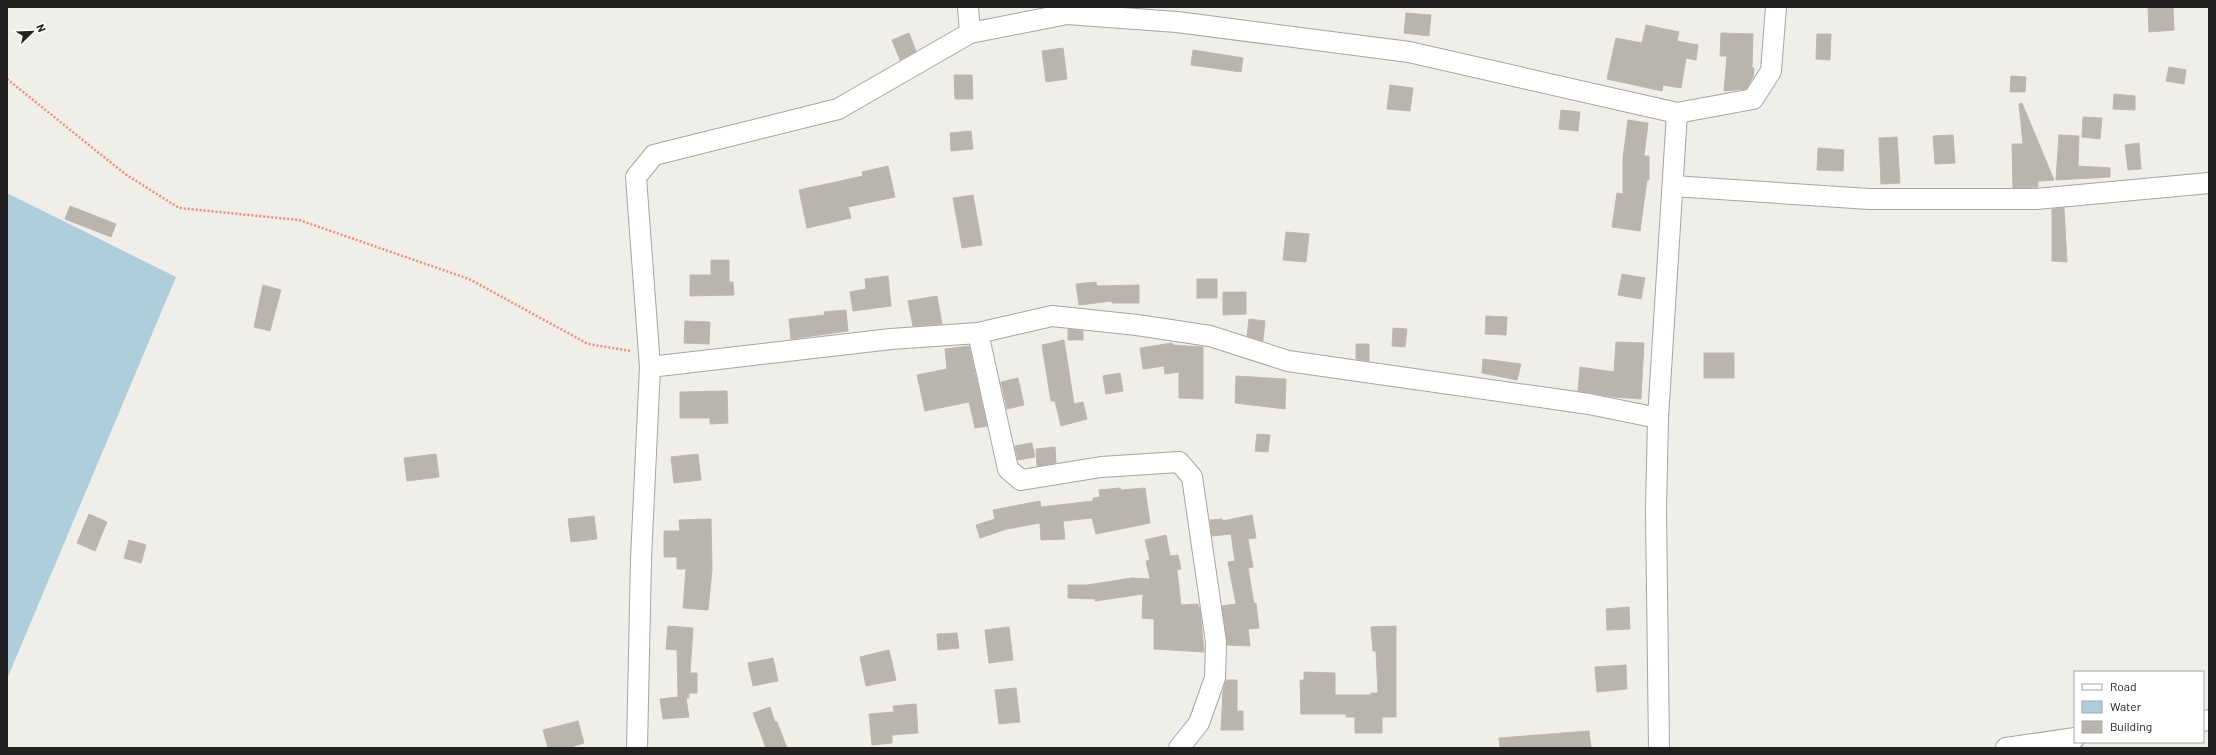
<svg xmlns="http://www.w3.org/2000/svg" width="2216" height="755" font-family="Barlow,sans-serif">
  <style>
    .water { fill: #adceda }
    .building { fill: #bab4ae; stroke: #c1b6ac }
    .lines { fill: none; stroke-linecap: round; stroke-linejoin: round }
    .street-casing { stroke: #a5a5a5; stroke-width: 22 }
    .path { stroke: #ee8d7c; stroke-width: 2.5; stroke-dasharray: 2 2; stroke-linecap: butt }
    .street { stroke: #fff; stroke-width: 20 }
  </style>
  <rect width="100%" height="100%" fill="#f0eee9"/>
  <!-- water -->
  <path class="water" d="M 7,193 L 176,277 L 7,679 Z"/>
  <!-- building -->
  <g class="building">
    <path d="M 2148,7 L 2173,7 L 2174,30 L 2149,32 Z"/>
    <path d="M 1406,13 L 1431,15 L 1429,36 L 1404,33 Z"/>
    <path d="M 1646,25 L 1679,32 L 1677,41 L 1698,45 L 1696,60 L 1686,58 L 1681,88 L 1663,85 L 1662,91 L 1607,79 L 1616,38 L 1642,43 Z"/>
    <path d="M 909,33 L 916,51 L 900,60 L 892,40 Z"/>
    <path d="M 1721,33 L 1753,34 L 1752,68 L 1754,68 L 1753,77 L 1746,89 L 1724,91 L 1727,56 L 1720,56 Z"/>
    <path d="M 1817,34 L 1831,34 L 1830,60 L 1816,59 Z"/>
    <path d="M 1063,48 L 1067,79 L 1046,82 L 1042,51 Z"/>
    <path d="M 1193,50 L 1243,58 L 1241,72 L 1191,65 Z"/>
    <path d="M 2169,67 L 2186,70 L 2184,84 L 2166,81 Z"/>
    <path d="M 954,75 L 972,75 L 973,99 L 955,99 Z"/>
    <path d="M 2011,76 L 2026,77 L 2025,92 L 2010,92 Z"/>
    <path d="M 1390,85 L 1413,88 L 1410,111 L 1387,109 Z"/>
    <path d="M 2114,94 L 2135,96 L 2135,110 L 2113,109 Z"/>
    <path d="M 2022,103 L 2054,180 L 2038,181 L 2038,187 L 2013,188 L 2012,144 L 2023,144 L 2019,104 Z"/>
    <path d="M 1561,110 L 1580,112 L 1578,131 L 1559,129 Z"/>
    <path d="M 2083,117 L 2102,118 L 2100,139 L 2082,137 Z"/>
    <path d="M 1628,120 L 1648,123 L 1644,156 L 1649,156 L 1649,180 L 1647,180 L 1640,231 L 1612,227 L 1617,193 L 1623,194 L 1623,158 Z"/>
    <path d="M 971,131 L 973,149 L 951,151 L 950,133 Z"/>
    <path d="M 1953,135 L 1955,163 L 1935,164 L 1933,136 Z"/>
    <path d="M 2059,135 L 2079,136 L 2078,166 L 2110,168 L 2110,177 L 2056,180 Z"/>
    <path d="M 1897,137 L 1900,183 L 1881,184 L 1879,138 Z"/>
    <path d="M 2139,143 L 2141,169 L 2128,170 L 2125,145 Z"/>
    <path d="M 1818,148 L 1844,150 L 1843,171 L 1817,170 Z"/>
    <path d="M 888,166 L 895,197 L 848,207 L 851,218 L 807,228 L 799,190 L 863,176 L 862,172 Z"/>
    <path d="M 973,195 L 982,245 L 962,248 L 953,198 Z"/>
    <path d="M 70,206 L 116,224 L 111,237 L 65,219 Z"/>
    <path d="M 2064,208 L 2067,262 L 2052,261 L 2052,209 Z"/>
    <path d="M 1286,232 L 1309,234 L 1306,262 L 1283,260 Z"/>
    <path d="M 711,260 L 729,260 L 729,282 L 733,282 L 734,295 L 690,296 L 690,275 L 711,275 Z"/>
    <path d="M 1622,274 L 1645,278 L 1641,299 L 1618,295 Z"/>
    <path d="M 888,276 L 891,306 L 853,311 L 850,292 L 866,289 L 865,279 Z"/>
    <rect x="1197" y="279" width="20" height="19"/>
    <path d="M 1096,282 L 1097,286 L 1139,285 L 1139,303 L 1112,303 L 1112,301 L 1079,305 L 1076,284 Z"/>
    <path d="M 263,285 L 281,290 L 270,331 L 254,327 Z"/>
    <path d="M 1223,292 L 1246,292 L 1246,314 L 1223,315 Z"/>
    <path d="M 937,296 L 942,324 L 913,326 L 908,301 Z"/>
    <path d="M 846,310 L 848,331 L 791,339 L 789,319 L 825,315 L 824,312 Z"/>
    <path d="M 1486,316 L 1507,317 L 1506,335 L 1485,334 Z"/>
    <path d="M 1249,319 L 1265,321 L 1263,341 L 1247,336 Z"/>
    <path d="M 685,321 L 710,322 L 709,344 L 684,343 Z"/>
    <path d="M 1393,328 L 1407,329 L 1405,347 L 1392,346 Z"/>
    <path d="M 1068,329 L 1083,331 L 1083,340 L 1068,340 Z"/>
    <path d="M 1064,340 L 1074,404 L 1083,402 L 1087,419 L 1061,426 L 1055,401 L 1051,401 L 1042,345 Z"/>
    <path d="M 1616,342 L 1644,343 L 1641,399 L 1614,397 L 1578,391 L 1580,367 L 1614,372 Z"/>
    <path d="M 1172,343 L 1173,345 L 1203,347 L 1203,399 L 1179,398 L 1179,372 L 1165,374 L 1164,366 L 1143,369 L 1140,348 Z"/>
    <path d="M 1356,344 L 1369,344 L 1369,361 L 1356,359 Z"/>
    <path d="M 969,346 L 987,426 L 975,428 L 969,402 L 925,411 L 917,375 L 947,369 L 945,349 Z"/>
    <rect x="1704" y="353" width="30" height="25"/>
    <path d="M 1483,359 L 1521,364 L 1517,380 L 1482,373 Z"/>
    <path d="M 1120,373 L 1123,391 L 1106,394 L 1103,376 Z"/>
    <path d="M 1236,376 L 1286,379 L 1285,409 L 1235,403 Z"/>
    <path d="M 1018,378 L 1024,405 L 1007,409 L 1001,382 Z"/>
    <path d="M 727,391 L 728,423 L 710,424 L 710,418 L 680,418 L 680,392 Z"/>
    <path d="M 1257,434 L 1270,435 L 1268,452 L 1255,451 Z"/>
    <path d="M 1032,443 L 1035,457 L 1018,460 L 1015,446 Z"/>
    <path d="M 1055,447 L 1056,463 L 1037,466 L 1036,449 Z"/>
    <path d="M 436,454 L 439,477 L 407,481 L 404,458 Z"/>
    <path d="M 698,454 L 701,480 L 674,483 L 671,457 Z"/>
    <path d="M 1120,488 L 1121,490 L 1145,488 L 1150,523 L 1096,534 L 1092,518 L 1063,521 L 1065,539 L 1041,540 L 1040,523 L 1007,529 L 980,538 L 976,525 L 995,519 L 993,510 L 1040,501 L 1041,507 L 1093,501 L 1093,498 L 1100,497 L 1099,490 Z"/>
    <path d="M 89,514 L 107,522 L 95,551 L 77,543 Z"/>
    <path d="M 1252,515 L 1256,538 L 1248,539 L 1253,567 L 1248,568 L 1254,604 L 1256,603 L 1259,628 L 1248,629 L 1250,646 L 1227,645 L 1222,606 L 1236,604 L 1228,562 L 1235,561 L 1231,534 L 1212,536 L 1210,520 L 1222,519 L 1222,521 Z"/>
    <path d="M 594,516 L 597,539 L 571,542 L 568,519 Z"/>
    <path d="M 711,519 L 712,569 L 708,610 L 683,608 L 686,569 L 677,569 L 677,557 L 664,557 L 664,531 L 680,531 L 679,520 Z"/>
    <path d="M 1166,535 L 1170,556 L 1178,555 L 1181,569 L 1177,570 L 1181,605 L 1198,604 L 1200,610 L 1204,652 L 1154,649 L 1154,619 L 1142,618 L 1143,594 L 1095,601 L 1095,599 L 1068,598 L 1068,585 L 1087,585 L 1132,578 L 1150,579 L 1146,561 L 1150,560 L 1145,540 Z"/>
    <path d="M 129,540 L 146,545 L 141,563 L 124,558 Z"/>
    <path d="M 1629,607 L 1630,629 L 1607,630 L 1606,609 Z"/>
    <path d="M 668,626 L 693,628 L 690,673 L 697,673 L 697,693 L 689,693 L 689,698 L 686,698 L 689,717 L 663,719 L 660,699 L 678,697 L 677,650 L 666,649 Z"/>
    <path d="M 1396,626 L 1396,717 L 1382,717 L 1382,733 L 1355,733 L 1355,717 L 1346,717 L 1346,714 L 1301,714 L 1300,680 L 1304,680 L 1304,672 L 1335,673 L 1335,695 L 1371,695 L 1371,693 L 1378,693 L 1376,651 L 1373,651 L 1371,627 Z"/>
    <path d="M 1009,627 L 1013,660 L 989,663 L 985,630 Z"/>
    <path d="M 957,633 L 959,648 L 938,650 L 937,634 Z"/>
    <path d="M 889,650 L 896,680 L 866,686 L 860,657 Z"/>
    <path d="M 773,658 L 778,681 L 753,686 L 748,663 Z"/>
    <path d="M 1626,665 L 1627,689 L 1597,692 L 1595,667 Z"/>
    <path d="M 1226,680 L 1237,680 L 1237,711 L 1243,711 L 1243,730 L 1221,730 L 1223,691 Z"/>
    <path d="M 1016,688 L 1020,722 L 999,724 L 995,690 Z"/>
    <path d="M 916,704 L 918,733 L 892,735 L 892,743 L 872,745 L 869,714 L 894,712 L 893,706 Z"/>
    <path d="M 770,707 L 775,722 L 777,722 L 787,748 L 766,748 L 753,713 Z"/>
    <path d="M 578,721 L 584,743 L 568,748 L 548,748 L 543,730 Z"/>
    <path d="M 1589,731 L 1591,748 L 1500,748 L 1499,738 Z"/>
  </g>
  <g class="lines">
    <defs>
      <g id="street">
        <path d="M 970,33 L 1067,14 L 1177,22 L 1409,52 L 1677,113 L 1658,418 L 1656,510 L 1659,748"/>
        <path d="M 1677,113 L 1753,99 L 1771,71 L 1776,7"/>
        <path d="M 1673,186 L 1869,199 L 2036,199 L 2209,183"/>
        <path d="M 978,333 L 1008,469 L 1021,480 L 1101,467 L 1179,462 L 1192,477 L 1216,642 L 1215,678 L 1199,723 L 1179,748"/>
        <path d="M 650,367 L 891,339 L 978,333 L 1052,316 L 1137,325 L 1210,336 L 1288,361 L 1589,404 L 1658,418"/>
        <path d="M 2203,721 L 2209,720"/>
        <path d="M 637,748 L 641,559 L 650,367 L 636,177 L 654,155 L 838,109 L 970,33 L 968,7"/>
        <path d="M 2006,748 L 2075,738"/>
      </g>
    </defs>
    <!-- street casing -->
    <use href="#street" class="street-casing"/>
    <!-- path -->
    <path class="path" d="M 7,79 L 125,174 L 179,208 L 299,220 L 469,279 L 588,344 L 631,351"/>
    <!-- street -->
    <use href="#street" class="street"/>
  </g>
  <!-- border -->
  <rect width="2216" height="755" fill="none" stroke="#212121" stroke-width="16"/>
  <!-- legend -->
  <rect x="2074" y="671" width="130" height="72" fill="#ffffff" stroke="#a6a6a6"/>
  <rect x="2082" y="684" width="20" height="6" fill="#ffffff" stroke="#a6a6a6"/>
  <text x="2110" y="691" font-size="12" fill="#212121">Road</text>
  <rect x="2082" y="701" width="20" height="12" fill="#adceda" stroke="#a6a6a6"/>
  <text x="2110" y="711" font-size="12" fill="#212121">Water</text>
  <rect x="2082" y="721" width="20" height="12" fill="#bab4ae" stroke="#a6a6a6"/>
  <text x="2110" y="731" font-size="12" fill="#212121">Building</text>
  <!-- north arrow -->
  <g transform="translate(32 32) rotate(67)" stroke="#ffffff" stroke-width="3" paint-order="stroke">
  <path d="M0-3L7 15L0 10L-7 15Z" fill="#212121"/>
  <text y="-6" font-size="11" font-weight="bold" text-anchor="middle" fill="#212121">N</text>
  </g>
</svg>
